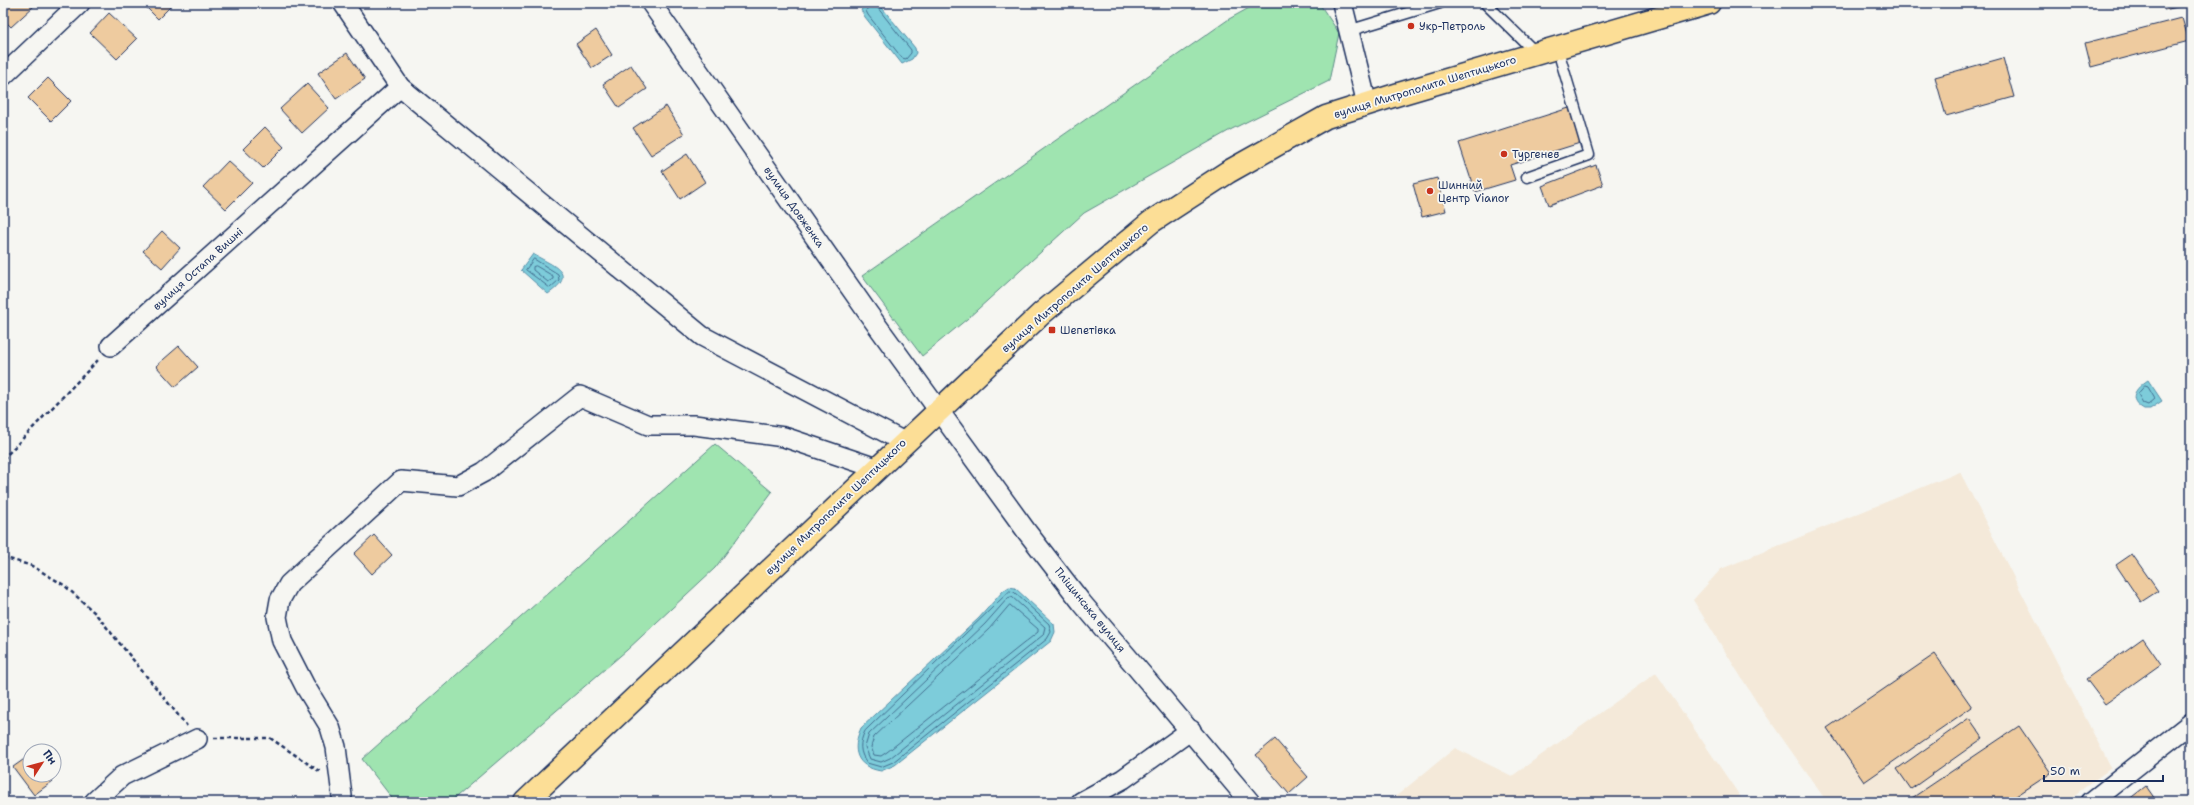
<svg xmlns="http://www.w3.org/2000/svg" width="2194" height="805" font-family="'Shantell Sans',sans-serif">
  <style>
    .built { fill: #f4e9d9 }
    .green { fill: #9fe4b0; stroke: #5d8a87 }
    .water { fill: #7dccda; stroke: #568da8 }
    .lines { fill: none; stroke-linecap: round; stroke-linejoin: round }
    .shore { stroke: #426e90; stroke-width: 1 }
    .building { fill: #eecb9f; stroke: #1b2f5e }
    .service-casing { stroke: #1b2f5e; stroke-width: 13 }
    .minor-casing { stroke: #1b2f5e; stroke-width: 22 }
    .primary-casing { stroke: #1b2f5e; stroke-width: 25 }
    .path { stroke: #1b2f5e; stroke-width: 2.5; stroke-dasharray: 4 3; stroke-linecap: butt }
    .service { stroke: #f6f6f2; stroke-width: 10 }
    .minor { stroke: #f6f6f2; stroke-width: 19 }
    .primary { stroke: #fcde96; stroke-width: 22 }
    .poi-dot { fill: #c8321e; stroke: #f6f6f2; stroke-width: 1.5 }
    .labels { text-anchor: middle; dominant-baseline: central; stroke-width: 3.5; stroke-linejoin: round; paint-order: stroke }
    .poi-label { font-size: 11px; fill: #1b2f5e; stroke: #f6f6f2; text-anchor: start }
    .street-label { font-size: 11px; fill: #1b2f5e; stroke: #f6f6f2 }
  </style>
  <rect width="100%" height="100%" fill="#f6f6f2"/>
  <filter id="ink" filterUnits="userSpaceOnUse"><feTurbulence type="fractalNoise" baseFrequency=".025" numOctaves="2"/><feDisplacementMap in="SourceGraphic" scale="8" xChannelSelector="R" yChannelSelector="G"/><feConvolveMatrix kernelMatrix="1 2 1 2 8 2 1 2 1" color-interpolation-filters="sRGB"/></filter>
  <g filter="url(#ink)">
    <!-- built -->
    <g class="built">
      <path d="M 1960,472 L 2111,768 L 2065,802 L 1827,802 L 1756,701 L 1693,600 L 1721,569 Z"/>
      <path d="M 1656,673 L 1744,802 L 1389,802 L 1455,748 L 1512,776 Z"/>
    </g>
    <!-- green -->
    <g class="green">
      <path d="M 1258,3 L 1319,3 L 1339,33 L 1329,81 L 1232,129 L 1084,213 L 967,319 L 922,356 L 862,276 L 1229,19 Z"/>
      <path d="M 715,444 L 772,492 L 715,568 L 627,650 L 450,802 L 395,802 L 362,759 Z"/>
    </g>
    <!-- water -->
    <g class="water">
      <path d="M 868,3 L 878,3 L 915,48 L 916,53 L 912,59 L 902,64 L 865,17 L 861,10 Z"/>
      <path d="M 533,254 C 553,266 579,273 548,294 L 521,270 Z"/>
      <path d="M 2148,380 L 2162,401 L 2150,409 L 2144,409 C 2126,399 2136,388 2148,380 Z"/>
      <path d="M 1009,587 L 1015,588 L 1054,624 L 1055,632 L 1051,641 L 895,765 L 881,771 C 856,767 851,750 861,728 L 979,618 L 1003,591 Z"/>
    </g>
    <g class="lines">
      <!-- shore -->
      <g class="shore">
        <path d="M 870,3 L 866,11 L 868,15 L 902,58 L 906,59 L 911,53 L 911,50 L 877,7 L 876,3"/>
        <path d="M 534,259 L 558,274 L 559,280 L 550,288 L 526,270 Z"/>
        <path d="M 536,266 L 553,276 L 553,279 L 548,282 L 533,270 L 533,267 Z"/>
        <path d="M 2145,386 L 2148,387 L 2155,399 L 2148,405 L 2143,403 L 2138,394 Z"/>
        <path d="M 1010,591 L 1014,592 L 1049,624 L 1051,632 L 1047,639 L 893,762 L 881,767 L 867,763 C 859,752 859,743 865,731 Z"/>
        <path d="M 1012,597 L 1045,627 L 1043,635 L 890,758 L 881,762 L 870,759 L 865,747 L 869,734 L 985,624 L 1008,598 Z"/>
        <path d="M 1010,605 L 1038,629 L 1038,632 L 887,752 L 881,756 L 874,755 L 871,747 L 874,737 L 989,629 Z"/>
      </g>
    </g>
    <!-- building -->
    <g class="building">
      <path d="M 3,3 L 31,3 L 34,6 L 11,27 L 3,19 Z"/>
      <path d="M 142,3 L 174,3 L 158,19 Z"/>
      <path d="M 2163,3 L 2191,3 L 2191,4 L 2164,10 Z"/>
      <path d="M 109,13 L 137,39 L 117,59 L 90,33 Z"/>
      <path d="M 2182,18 L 2189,41 L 2091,67 L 2085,43 Z"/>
      <path d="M 596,30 L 612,55 L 592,68 L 576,44 Z"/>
      <path d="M 347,53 L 365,79 L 336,99 L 318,73 Z"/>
      <path d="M 2003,58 L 2014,97 L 1946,116 L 1935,77 Z"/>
      <path d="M 631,65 L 647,89 L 619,108 L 603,84 Z"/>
      <path d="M 48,78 L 71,101 L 51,121 L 28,98 Z"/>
      <path d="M 307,84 L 329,108 L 302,133 L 280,109 Z"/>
      <path d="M 666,106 L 684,134 L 651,155 L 633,128 Z"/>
      <path d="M 1569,108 L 1580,143 L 1510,165 L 1515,180 L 1475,192 L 1459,143 Z"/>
      <path d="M 265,127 L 284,147 L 263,168 L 243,149 Z"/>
      <path d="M 687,154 L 705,182 L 680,199 L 662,171 Z"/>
      <path d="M 228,161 L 252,183 L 226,209 L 203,187 Z"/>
      <path d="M 1596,165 L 1603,185 L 1549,205 L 1542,186 Z"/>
      <path d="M 1437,178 L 1446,211 L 1422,217 L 1413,184 Z"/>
      <path d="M 162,231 L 180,248 L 162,268 L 143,251 Z"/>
      <path d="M 179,346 L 198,367 L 175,387 L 156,366 Z"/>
      <path d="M 374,535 L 392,555 L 372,574 L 354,554 Z"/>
      <path d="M 2132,554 L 2158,591 L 2141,602 L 2116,565 Z"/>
      <path d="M 2143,638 L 2161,664 L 2105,704 L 2086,679 Z"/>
      <path d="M 1935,654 L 1972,707 L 1864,782 L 1827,728 Z"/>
      <path d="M 1969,718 L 1983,738 L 1911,789 L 1897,769 Z"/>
      <path d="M 2019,726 L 2051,773 L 2007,802 L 1906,802 Z"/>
      <path d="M 1275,739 L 1308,777 L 1289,794 L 1256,755 Z"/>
      <path d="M 30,755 L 30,775 L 48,775 L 53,781 L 34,795 L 13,767 Z"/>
      <path d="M 2146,786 L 2157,802 L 2129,802 L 2128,800 Z"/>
      <path d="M 3,793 L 10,802 L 3,802 Z"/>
    </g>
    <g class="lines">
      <defs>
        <g id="service">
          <path d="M 1485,3 L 1536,53"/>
          <path d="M 1348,31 L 1440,3"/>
          <path d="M 1527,177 L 1589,155 L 1557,47"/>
        </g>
        <g id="minor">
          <path d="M 343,3 L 400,87 L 702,336 L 904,442"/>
          <path d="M 651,3 L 868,313 L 1027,532 L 1082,603 L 1250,802"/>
          <path d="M 1342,3 L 1367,104"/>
          <path d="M 3,76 L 80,3"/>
          <path d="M 111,346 L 400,87"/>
          <path d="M 342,796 L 336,747 L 330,727 L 305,686 L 282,641 L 277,617 L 280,600 L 289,584 L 401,481 L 458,486 L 484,472 L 580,396 L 648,425 L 694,425 L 784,437 L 876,468"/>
          <path d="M 94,802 L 122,776 L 197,739"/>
          <path d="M 1081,802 L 1123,779 L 1191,730"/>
          <path d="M 2091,802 L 2191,723"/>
        </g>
        <path id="primary" d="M 525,802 L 1041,314 L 1151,222 L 1228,172 L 1326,117 L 1399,94 L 1709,3"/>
      </defs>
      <!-- service casing -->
      <use href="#service" class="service-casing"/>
      <!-- minor casing -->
      <use href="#minor" class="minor-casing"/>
      <!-- primary casing -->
      <use href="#primary" class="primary-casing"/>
      <!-- path -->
      <g class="path">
        <path d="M 3,459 L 100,358"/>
        <path d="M 3,557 L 32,566 L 64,585 L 95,613 L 187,726"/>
        <path d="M 214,738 L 270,738 L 322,773"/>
      </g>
      <!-- service -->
      <use href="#service" class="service"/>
      <!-- minor -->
      <use href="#minor" class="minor"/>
      <!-- primary -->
      <use href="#primary" class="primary"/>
    </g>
  </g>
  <!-- markers -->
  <g class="poi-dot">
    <circle cx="1411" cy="26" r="4"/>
    <circle cx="1504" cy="154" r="4"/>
    <circle cx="1430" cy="191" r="4"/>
    <rect x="1048" y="326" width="8" height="8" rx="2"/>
  </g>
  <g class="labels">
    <!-- poi labels -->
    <g class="poi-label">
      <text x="1419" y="26">Укр-Петроль</text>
      <text x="1512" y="154">Тургенев</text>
      <text x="1438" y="185">Шинний<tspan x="1438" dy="13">Центр Vianor</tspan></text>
      <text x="1060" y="330">Шепетівка</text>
    </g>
    <!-- street labels -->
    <g class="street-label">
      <text transform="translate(1425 87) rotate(-17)">вулиця Митрополита Шептицького</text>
      <text transform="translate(794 207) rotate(55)">вулиця Довженка</text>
      <text transform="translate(198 269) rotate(-42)">вулиця Остапа Вишні</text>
      <text transform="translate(1075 288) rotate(-41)">вулиця Митрополита Шептицького</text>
      <text transform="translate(836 507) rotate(-44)">вулиця Митрополита Шептицького</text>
      <text transform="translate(1090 610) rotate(51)">Пліщинська вулиця</text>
    </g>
  </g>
  <!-- margin -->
  <rect width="2194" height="805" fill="none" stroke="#f6f6f2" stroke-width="16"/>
  <rect x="8" y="8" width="2178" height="789" fill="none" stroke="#1b2f5e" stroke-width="1.5" filter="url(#ink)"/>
  <!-- north arrow -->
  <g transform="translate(42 763) rotate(54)"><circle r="19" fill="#f6f6f2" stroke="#9ea6b7"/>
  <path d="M0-3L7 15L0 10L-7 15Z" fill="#c8321e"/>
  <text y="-6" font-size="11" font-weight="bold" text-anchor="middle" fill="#1b2f5e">Пн</text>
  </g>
  <!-- scale -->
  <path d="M2044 775v6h119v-6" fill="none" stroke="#1b2f5e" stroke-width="2"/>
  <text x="2050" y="775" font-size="12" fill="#1b2f5e" stroke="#f6f6f2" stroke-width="3" paint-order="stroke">50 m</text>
</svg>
